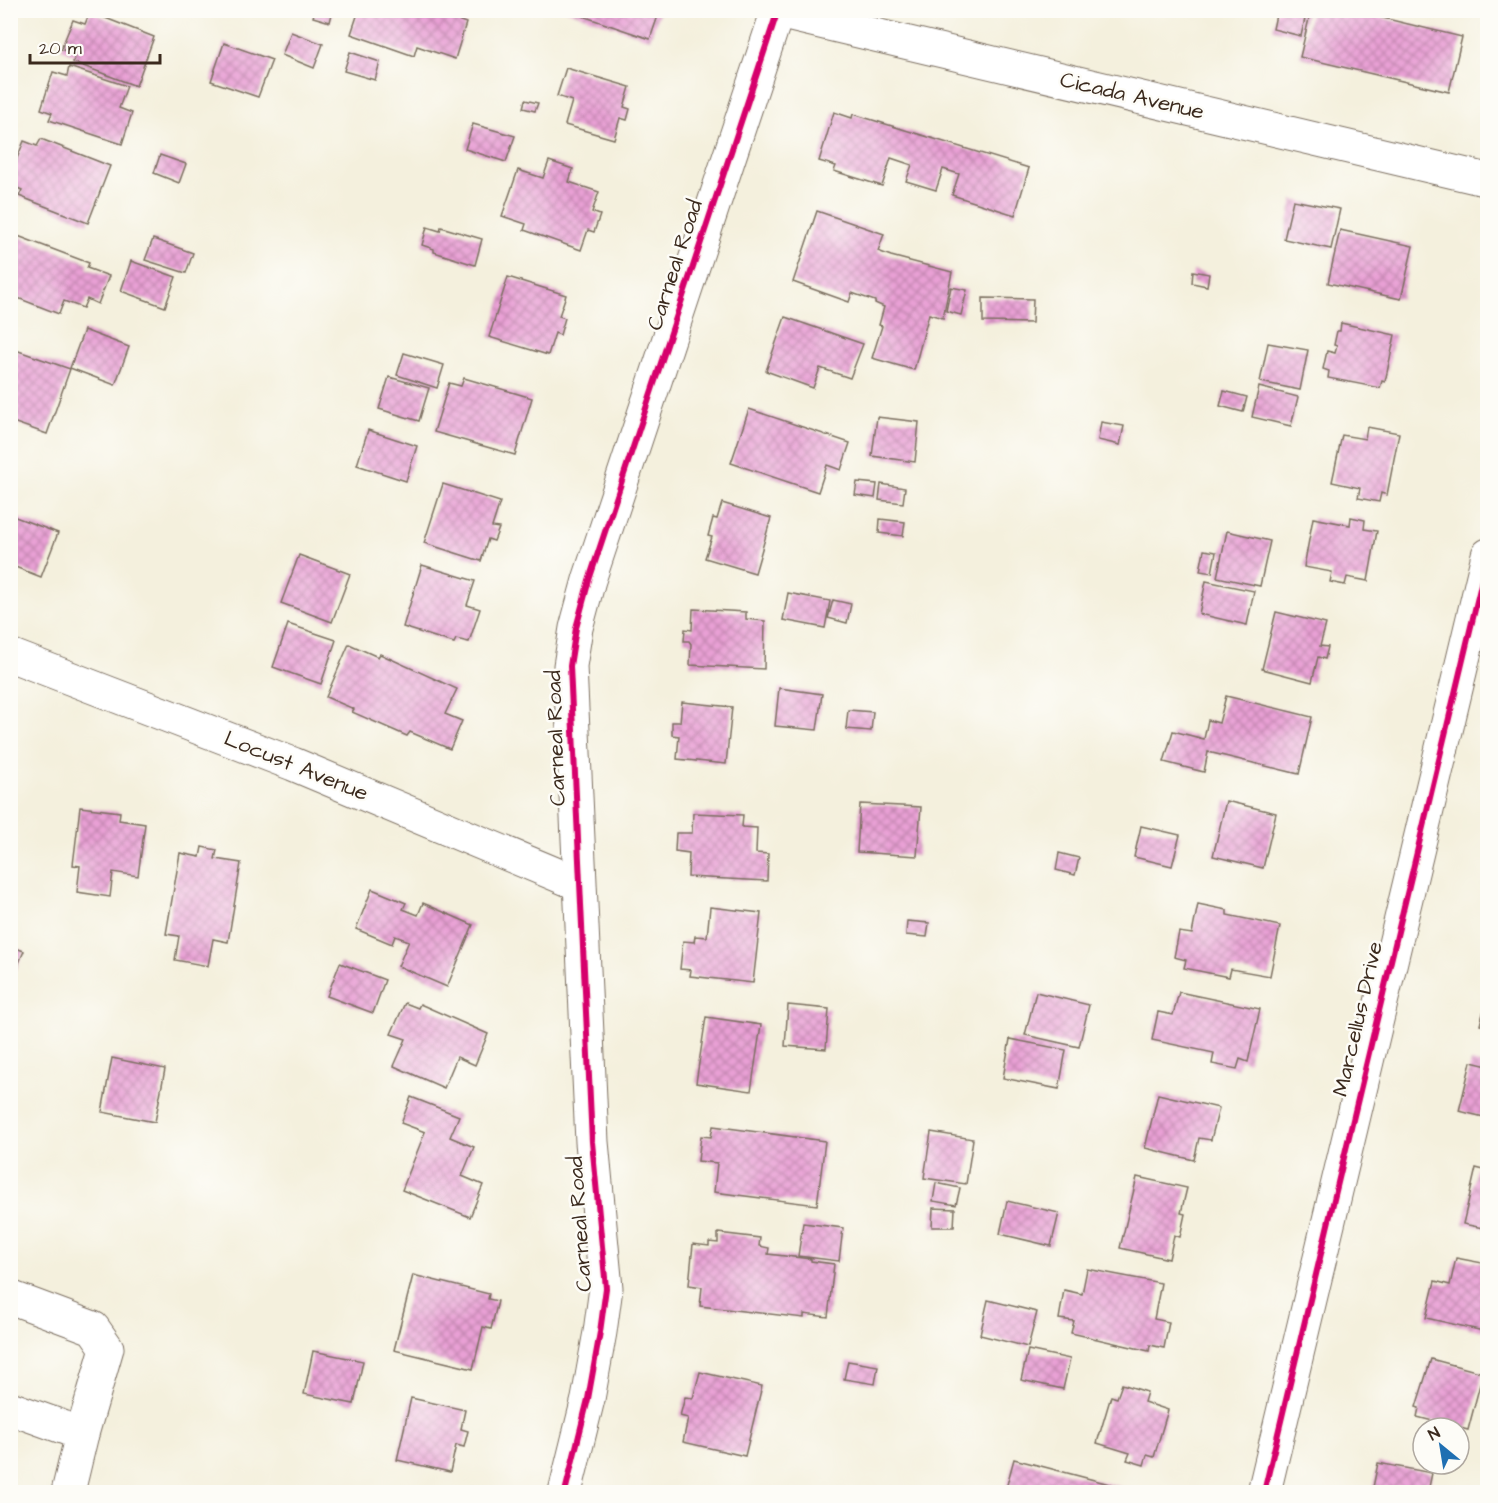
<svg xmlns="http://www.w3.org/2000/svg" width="1498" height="1503" font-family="'Architects Daughter',sans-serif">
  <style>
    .building { fill: url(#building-cross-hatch) }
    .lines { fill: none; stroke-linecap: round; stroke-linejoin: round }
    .minor-casing { stroke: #7c6f61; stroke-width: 35 }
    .minor { stroke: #fff; stroke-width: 33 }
    .cycleway-casing { stroke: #fdfcf7; stroke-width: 10 }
    .cycleway { stroke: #d6006c; stroke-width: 6 }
    .labels { text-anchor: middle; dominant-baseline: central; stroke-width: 5; stroke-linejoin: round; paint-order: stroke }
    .street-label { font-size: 22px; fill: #3b2a1e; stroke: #fdfcf7 }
  </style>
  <defs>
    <pattern id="building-cross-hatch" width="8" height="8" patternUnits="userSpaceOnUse" patternTransform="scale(1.5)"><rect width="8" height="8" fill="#e9a0d5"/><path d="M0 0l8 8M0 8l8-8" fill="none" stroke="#be83ac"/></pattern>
  </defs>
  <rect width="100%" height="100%" fill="#fdfcf7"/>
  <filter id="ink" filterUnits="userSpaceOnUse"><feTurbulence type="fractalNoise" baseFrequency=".0167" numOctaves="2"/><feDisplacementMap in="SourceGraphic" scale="12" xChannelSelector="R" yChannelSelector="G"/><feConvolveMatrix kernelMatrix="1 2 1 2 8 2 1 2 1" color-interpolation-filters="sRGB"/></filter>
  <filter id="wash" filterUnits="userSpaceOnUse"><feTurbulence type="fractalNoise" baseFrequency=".008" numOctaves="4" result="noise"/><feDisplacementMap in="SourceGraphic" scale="24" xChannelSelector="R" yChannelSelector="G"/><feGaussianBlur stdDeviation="1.35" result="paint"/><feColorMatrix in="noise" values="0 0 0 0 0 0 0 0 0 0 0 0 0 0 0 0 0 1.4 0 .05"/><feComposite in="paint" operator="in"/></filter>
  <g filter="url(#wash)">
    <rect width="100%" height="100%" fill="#f4f0dd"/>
    <g id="blocks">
      <!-- building -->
      <g class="building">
        <path d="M 315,10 L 333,10 L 330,22 L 313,17 Z"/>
        <path d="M 359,10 L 429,10 L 466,23 L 455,59 L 417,46 L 414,56 L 351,34 Z"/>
        <path d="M 565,10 L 660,10 L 650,39 Z"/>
        <path d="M 1277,10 L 1307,10 L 1301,36 L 1273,29 Z"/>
        <path d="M 1311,10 L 1350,10 L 1462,37 L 1449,92 L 1300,57 Z"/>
        <path d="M 90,12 L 154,37 L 136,86 L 73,62 L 75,55 L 61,49 L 73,20 L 85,24 Z"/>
        <path d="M 291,32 L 323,44 L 314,68 L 282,55 Z"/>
        <path d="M 224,43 L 272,60 L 258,97 L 211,81 Z"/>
        <path d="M 350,52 L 380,62 L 375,80 L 344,71 Z"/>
        <path d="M 69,67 L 127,86 L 119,108 L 132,113 L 122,144 L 49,120 L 52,113 L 41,109 L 53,72 L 67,76 Z"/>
        <path d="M 566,68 L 630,87 L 624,107 L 630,109 L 627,120 L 620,118 L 614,139 L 565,125 L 572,101 L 557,96 Z"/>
        <path d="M 525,100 L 538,103 L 535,111 L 523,108 Z"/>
        <path d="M 834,112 L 852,118 L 853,114 L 1029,168 L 1015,215 L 952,195 L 959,174 L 943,169 L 936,190 L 906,181 L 912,165 L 891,158 L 882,186 L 834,171 L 836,166 L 819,161 Z"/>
        <path d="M 473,124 L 515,136 L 506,162 L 465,149 Z"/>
        <path d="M 41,139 L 110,166 L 88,223 L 19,196 L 22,190 L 10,185 L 10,176 L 24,141 L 37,146 Z"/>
        <path d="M 160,155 L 186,164 L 179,183 L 154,173 Z"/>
        <path d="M 549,161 L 573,169 L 569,182 L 599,192 L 592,212 L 600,215 L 594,232 L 588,230 L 581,250 L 524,230 L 526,224 L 502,216 L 518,170 L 543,178 Z"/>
        <path d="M 1293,200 L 1340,209 L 1331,249 L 1284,239 Z"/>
        <path d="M 817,211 L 884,234 L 878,251 L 891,256 L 952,272 L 943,318 L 929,314 L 914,370 L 872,358 L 882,326 L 879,325 L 884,307 L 875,303 L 875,301 L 852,293 L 849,302 L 793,282 Z"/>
        <path d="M 427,227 L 440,231 L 441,227 L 482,239 L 475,265 L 434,252 L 434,249 L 422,245 Z"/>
        <path d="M 1340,230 L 1413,246 L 1401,299 L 1328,283 Z"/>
        <path d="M 10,233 L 89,263 L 87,268 L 109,276 L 98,304 L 87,299 L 83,308 L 64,301 L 59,314 L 10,295 Z"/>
        <path d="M 153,239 L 193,253 L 186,273 L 145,260 Z"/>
        <path d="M 131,261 L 176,277 L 165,307 L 121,291 Z"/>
        <path d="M 1193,271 L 1209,274 L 1207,286 L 1192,283 Z"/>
        <path d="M 508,277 L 566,295 L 559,316 L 565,318 L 560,335 L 555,333 L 548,355 L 489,337 Z"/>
        <path d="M 951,287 L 967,290 L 961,315 L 946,311 Z"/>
        <path d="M 983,298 L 1033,299 L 1032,323 L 983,322 Z"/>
        <path d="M 785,317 L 863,344 L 850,378 L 820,368 L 813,388 L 766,371 Z"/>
        <path d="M 1341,323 L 1395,335 L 1385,382 L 1382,381 L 1380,388 L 1328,378 L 1329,371 L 1323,369 L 1327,351 L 1335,353 L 1337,346 L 1334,345 L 1337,331 L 1340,331 Z"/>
        <path d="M 84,330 L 129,347 L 115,385 L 70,368 Z"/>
        <path d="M 1268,343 L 1308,350 L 1300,390 L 1260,382 Z"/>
        <path d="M 10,348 L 70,369 L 47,434 L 10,421 Z"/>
        <path d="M 404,353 L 444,365 L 437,388 L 397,375 Z"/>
        <path d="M 389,377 L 429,388 L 419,421 L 379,409 Z"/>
        <path d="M 464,378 L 532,398 L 515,455 L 434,432 L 449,383 L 461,386 Z"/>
        <path d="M 1259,387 L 1298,397 L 1291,426 L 1252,417 Z"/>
        <path d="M 1224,391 L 1247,397 L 1243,412 L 1220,406 Z"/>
        <path d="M 749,409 L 850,443 L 841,470 L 827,465 L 818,492 L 731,463 Z"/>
        <path d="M 877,417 L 919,422 L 915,462 L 872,456 Z"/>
        <path d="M 1101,422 L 1124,426 L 1120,445 L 1098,440 Z"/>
        <path d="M 1367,427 L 1399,433 L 1387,495 L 1381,493 L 1379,502 L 1358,498 L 1360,488 L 1332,482 L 1342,435 L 1365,439 Z"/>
        <path d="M 368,430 L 417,446 L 406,481 L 357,465 Z"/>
        <path d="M 857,482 L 877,484 L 875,498 L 855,495 Z"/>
        <path d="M 443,484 L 500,502 L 492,527 L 499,528 L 494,541 L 488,539 L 481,561 L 424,543 Z"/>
        <path d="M 881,484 L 905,488 L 903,503 L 879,500 Z"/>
        <path d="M 722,503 L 771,518 L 755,573 L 705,558 L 712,537 L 708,536 L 713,518 L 717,519 Z"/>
        <path d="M 10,515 L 58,533 L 41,577 L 10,565 Z"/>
        <path d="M 1351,517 L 1365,520 L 1364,529 L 1377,531 L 1368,581 L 1347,577 L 1345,585 L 1330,582 L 1332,572 L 1304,567 L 1313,518 L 1350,525 Z"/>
        <path d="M 880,519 L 905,522 L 903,536 L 879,533 Z"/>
        <path d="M 1227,531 L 1270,541 L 1260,586 L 1217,577 Z"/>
        <path d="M 1204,550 L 1216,552 L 1212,573 L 1200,571 Z"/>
        <path d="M 299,555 L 350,574 L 332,622 L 281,603 Z"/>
        <path d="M 422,565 L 475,581 L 467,605 L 480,609 L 469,642 L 456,639 L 454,643 L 403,627 Z"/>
        <path d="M 1206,581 L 1254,591 L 1247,625 L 1199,614 Z"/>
        <path d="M 788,593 L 830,601 L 825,628 L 783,620 Z"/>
        <path d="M 833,600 L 851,604 L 847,623 L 828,618 Z"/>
        <path d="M 693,609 L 746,612 L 746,619 L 765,621 L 764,669 L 690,665 L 691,644 L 689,641 L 684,641 L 685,629 L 692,630 Z"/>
        <path d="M 1276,612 L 1326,624 L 1320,646 L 1328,647 L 1325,659 L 1318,657 L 1312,682 L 1262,669 Z"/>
        <path d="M 288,624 L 336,640 L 321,684 L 273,667 Z"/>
        <path d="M 349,644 L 378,657 L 380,654 L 457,689 L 445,714 L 462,721 L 450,749 L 410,732 L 407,736 L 352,712 L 354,709 L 326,697 Z"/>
        <path d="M 779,688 L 822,694 L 817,730 L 775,726 Z"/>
        <path d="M 1226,696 L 1312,717 L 1299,774 L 1208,752 L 1204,772 L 1164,762 L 1173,731 L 1204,739 L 1208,720 L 1219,723 Z"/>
        <path d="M 682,702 L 732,707 L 726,764 L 677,759 L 679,736 L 672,735 L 672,722 L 680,722 Z"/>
        <path d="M 848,710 L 873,712 L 871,731 L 846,729 Z"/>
        <path d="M 1226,801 L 1276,813 L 1263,868 L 1213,856 Z"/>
        <path d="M 860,804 L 921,807 L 917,856 L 857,852 Z"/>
        <path d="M 80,807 L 120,812 L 119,820 L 145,824 L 138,876 L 113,872 L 110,897 L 77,892 L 80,866 L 73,865 Z"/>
        <path d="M 693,813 L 743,815 L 742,827 L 757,828 L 756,853 L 768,854 L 767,881 L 688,877 L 689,853 L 675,851 L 676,833 L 692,833 Z"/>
        <path d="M 1141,826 L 1180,835 L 1172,866 L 1134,857 Z"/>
        <path d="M 202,847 L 217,850 L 215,859 L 241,863 L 228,942 L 213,939 L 208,966 L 175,960 L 179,936 L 166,934 L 180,853 L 200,857 Z"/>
        <path d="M 1059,853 L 1079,858 L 1075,875 L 1056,870 Z"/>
        <path d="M 372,889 L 406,903 L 403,909 L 418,915 L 423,903 L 473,925 L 447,987 L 398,966 L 409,941 L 395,936 L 392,944 L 356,929 Z"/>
        <path d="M 1198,904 L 1227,910 L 1227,915 L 1280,926 L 1270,976 L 1231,969 L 1229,977 L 1184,968 L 1186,960 L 1174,957 L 1179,932 L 1192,934 Z"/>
        <path d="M 710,907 L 761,913 L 753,983 L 690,976 L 691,970 L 680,969 L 683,941 L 694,942 L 695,936 L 707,937 Z"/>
        <path d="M 907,921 L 929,923 L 927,937 L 906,935 Z"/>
        <path d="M 10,946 L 24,951 L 16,970 L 10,968 Z"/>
        <path d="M 340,963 L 385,980 L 373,1013 L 327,996 Z"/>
        <path d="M 1036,992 L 1089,1005 L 1079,1047 L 1025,1035 Z"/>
        <path d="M 1179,992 L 1260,1009 L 1248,1062 L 1240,1059 L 1237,1069 L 1212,1064 L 1214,1053 L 1152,1040 L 1158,1012 L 1173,1015 Z"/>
        <path d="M 1487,998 L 1488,998 L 1488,1027 L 1480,1025 Z"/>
        <path d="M 405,1003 L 418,1008 L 420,1004 L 488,1034 L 475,1065 L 457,1057 L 444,1088 L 394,1066 L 406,1039 L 391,1034 Z"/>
        <path d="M 788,1005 L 829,1009 L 826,1049 L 785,1046 Z"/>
        <path d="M 706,1017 L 761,1025 L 751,1091 L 696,1083 Z"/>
        <path d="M 1010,1039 L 1066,1050 L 1059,1089 L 1003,1078 Z"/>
        <path d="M 112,1058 L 165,1069 L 155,1122 L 102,1112 Z"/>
        <path d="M 1471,1062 L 1488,1066 L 1488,1118 L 1459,1111 Z"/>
        <path d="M 1158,1094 L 1219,1108 L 1211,1140 L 1199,1138 L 1194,1160 L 1145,1148 Z"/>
        <path d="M 411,1097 L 459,1116 L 450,1137 L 474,1147 L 462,1176 L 483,1185 L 470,1217 L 402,1190 L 425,1132 L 401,1123 Z"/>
        <path d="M 713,1126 L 825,1141 L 817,1205 L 714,1192 L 717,1163 L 698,1161 L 701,1136 L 711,1137 Z"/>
        <path d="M 931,1132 L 973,1139 L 966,1184 L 924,1178 Z"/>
        <path d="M 1476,1168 L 1488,1171 L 1488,1229 L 1463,1224 Z"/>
        <path d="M 1137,1177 L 1187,1188 L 1181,1213 L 1185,1214 L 1180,1237 L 1174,1235 L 1169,1259 L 1120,1248 Z"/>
        <path d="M 936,1183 L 960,1188 L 956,1205 L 933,1201 Z"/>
        <path d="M 1007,1201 L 1059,1213 L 1051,1246 L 1000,1234 Z"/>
        <path d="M 933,1208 L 955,1209 L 954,1227 L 932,1227 Z"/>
        <path d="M 803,1223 L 843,1228 L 839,1261 L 798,1256 Z"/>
        <path d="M 718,1233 L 760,1238 L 759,1246 L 769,1248 L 768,1254 L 811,1259 L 811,1261 L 834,1264 L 828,1317 L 804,1314 L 804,1318 L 700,1306 L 702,1287 L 689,1285 L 693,1244 L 709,1246 L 709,1242 L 718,1243 Z"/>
        <path d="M 1456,1258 L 1488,1264 L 1488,1332 L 1426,1318 L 1435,1281 L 1450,1285 Z"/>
        <path d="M 1087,1269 L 1161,1283 L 1154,1319 L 1169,1322 L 1164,1348 L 1150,1345 L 1149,1351 L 1071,1333 L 1074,1321 L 1059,1319 L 1064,1290 L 1082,1294 Z"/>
        <path d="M 413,1275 L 489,1294 L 488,1299 L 498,1301 L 491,1329 L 483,1327 L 473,1369 L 394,1350 Z"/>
        <path d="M 988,1300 L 1037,1312 L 1028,1347 L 980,1335 Z"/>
        <path d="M 1028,1350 L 1070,1359 L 1063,1389 L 1021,1380 Z"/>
        <path d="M 313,1351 L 363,1361 L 354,1404 L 304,1394 Z"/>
        <path d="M 1431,1359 L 1483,1373 L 1468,1430 L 1417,1417 L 1419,1408 L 1416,1407 Z"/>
        <path d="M 848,1361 L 878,1366 L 875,1384 L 844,1379 Z"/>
        <path d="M 700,1372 L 762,1386 L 745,1456 L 683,1442 L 688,1418 L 680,1416 L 685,1397 L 693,1398 Z"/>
        <path d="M 1122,1384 L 1147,1392 L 1144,1402 L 1168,1410 L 1154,1457 L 1147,1455 L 1144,1465 L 1127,1460 L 1130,1453 L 1097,1443 L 1111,1396 L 1117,1398 Z"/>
        <path d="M 411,1398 L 465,1410 L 461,1429 L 468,1431 L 464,1447 L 456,1445 L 450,1472 L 397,1460 Z"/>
        <path d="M 1014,1459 L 1140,1492 L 1005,1492 Z"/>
        <path d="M 1378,1463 L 1432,1473 L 1428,1492 L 1372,1492 Z"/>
      </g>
    </g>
  </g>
  <g filter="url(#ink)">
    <use href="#blocks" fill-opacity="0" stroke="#7c6f61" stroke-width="1.5"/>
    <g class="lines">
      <defs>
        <g id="minor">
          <path d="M 778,12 L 1488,180"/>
          <path d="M 10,655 L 293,764 L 579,884"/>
          <path d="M 10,1297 L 93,1328 L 107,1348 L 82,1434 L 10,1408"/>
          <path d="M 68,1492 L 82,1434"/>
          <path d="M 565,1492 L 588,1399 L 600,1332 L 606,1288 L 592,1142 L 570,666 L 576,628 L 589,580 L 778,10"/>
          <path d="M 1264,1492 L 1488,555"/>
        </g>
      </defs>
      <!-- minor casing -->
      <use href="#minor" class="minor-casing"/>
      <!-- minor -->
      <use href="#minor" class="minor"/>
      <defs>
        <g id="cycleway">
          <path d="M 565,1492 L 588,1399 L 600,1332 L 606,1288 L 592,1142 L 570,666 L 576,628 L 589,580 L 778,10"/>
          <path d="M 1264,1492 L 1488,555"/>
        </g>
      </defs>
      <!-- cycleway casing -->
      <use href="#cycleway" class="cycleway-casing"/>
      <!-- cycleway -->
      <use href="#cycleway" class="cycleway"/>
    </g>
  </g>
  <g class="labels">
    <!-- street labels -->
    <g class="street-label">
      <text transform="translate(1132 96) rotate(13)">Cicada Avenue</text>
      <text transform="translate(675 265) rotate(-72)">Carneal Road</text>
      <text transform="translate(556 738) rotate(-92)">Carneal Road</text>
      <text transform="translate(296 766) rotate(22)">Locust Avenue</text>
      <text transform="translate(1358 1019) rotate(-77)">Marcellus Drive</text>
      <text transform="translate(580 1224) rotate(-94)">Carneal Road</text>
    </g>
  </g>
  <!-- margin -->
  <rect width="1498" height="1503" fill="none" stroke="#fdfcf7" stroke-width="36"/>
  <!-- north arrow -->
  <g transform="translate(1441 1446) rotate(330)"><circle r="28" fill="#fdfcf7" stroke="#afa8a0" stroke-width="1.5"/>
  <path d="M0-4.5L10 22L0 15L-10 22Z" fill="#1f6fb2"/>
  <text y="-9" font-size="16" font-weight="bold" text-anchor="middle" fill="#3b2a1e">N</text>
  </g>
  <!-- scale -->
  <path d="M30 54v9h130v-9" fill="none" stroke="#3b2a1e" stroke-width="3"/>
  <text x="39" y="54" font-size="18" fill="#3b2a1e" stroke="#fdfcf7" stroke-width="4.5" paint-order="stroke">20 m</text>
</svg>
